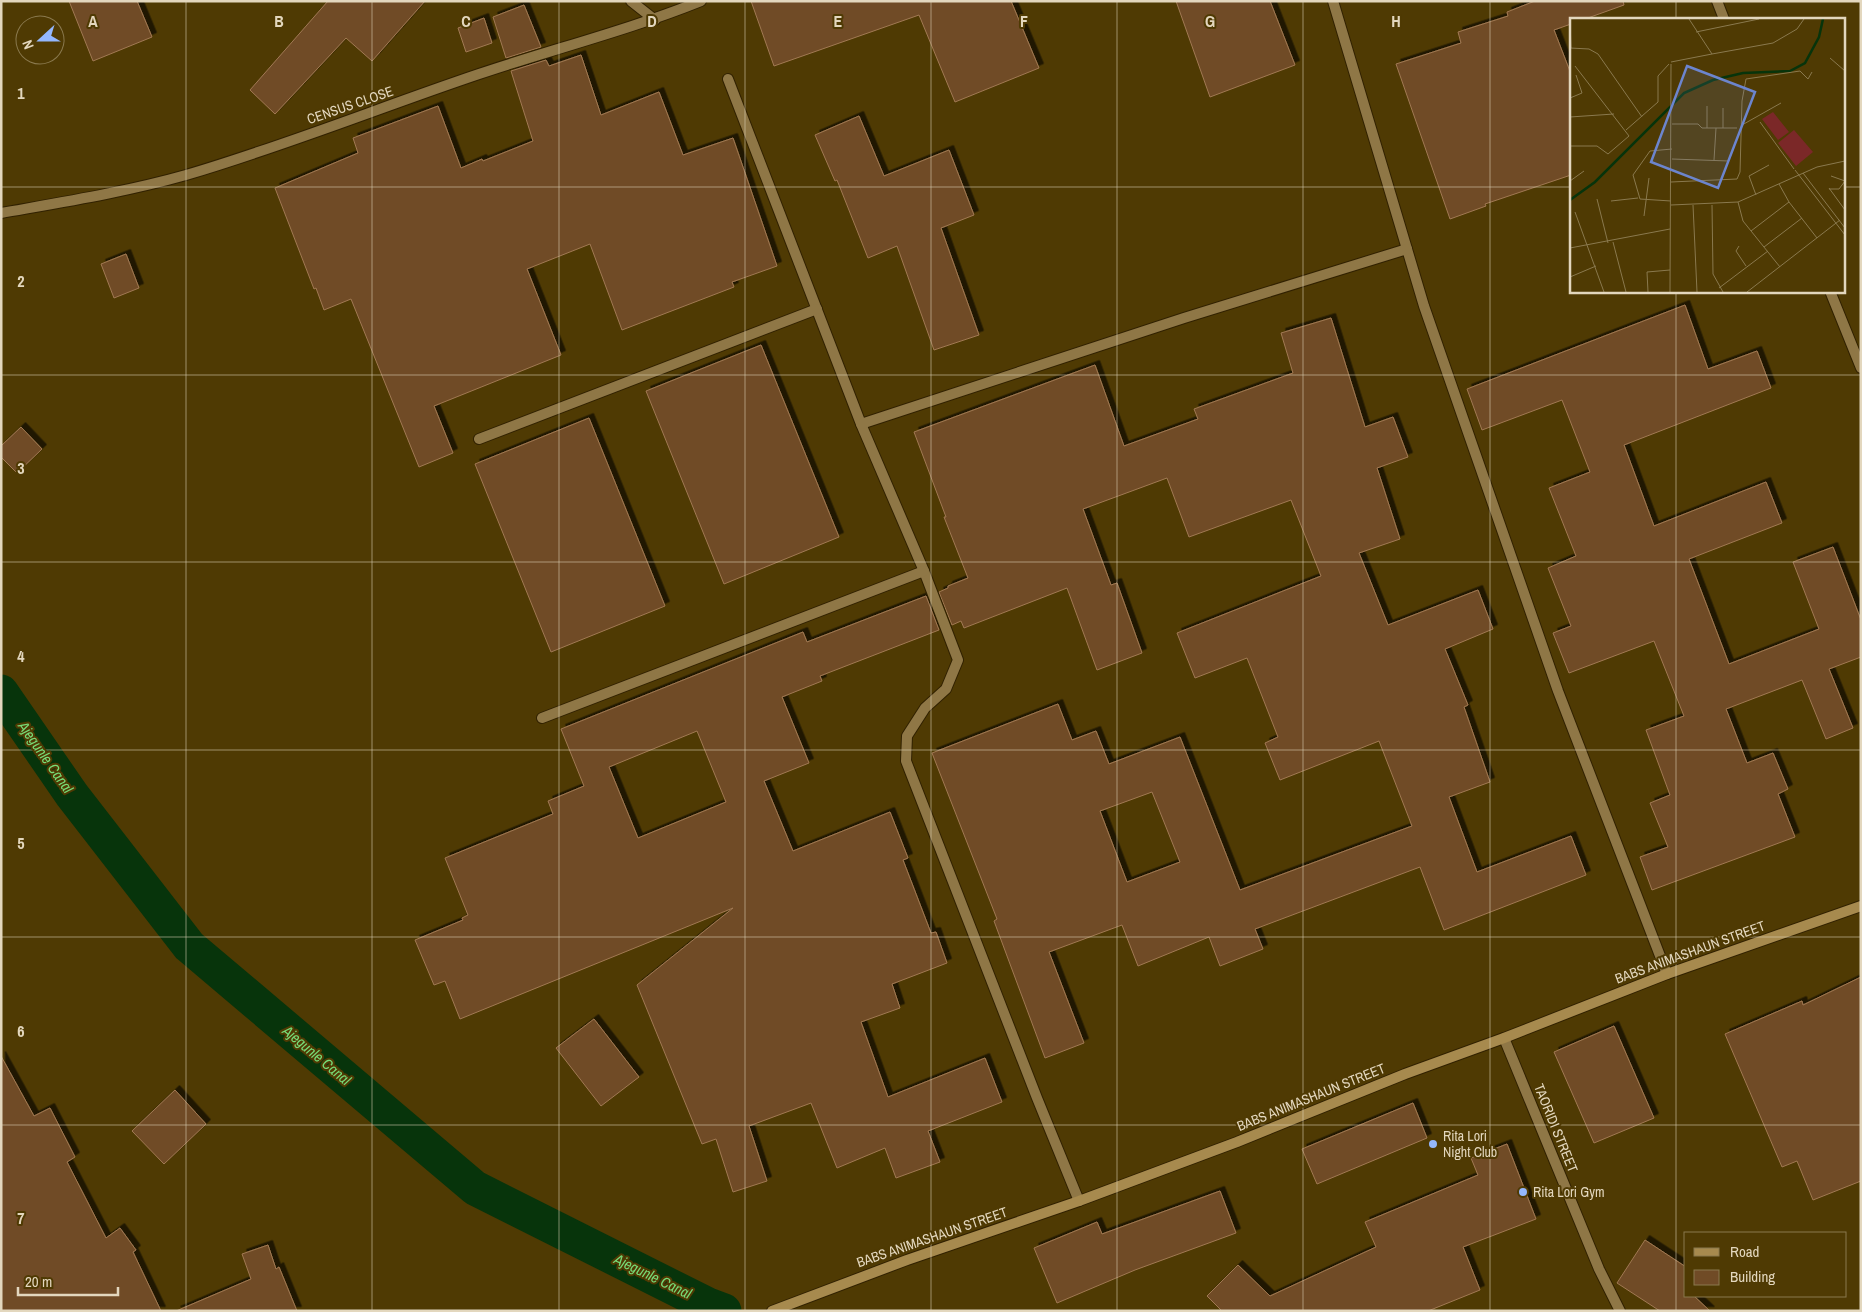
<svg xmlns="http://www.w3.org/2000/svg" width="1862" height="1312" font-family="'Archivo Narrow',sans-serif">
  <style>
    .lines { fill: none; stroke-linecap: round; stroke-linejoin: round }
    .canal { stroke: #07340b; stroke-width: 35 }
    .building { fill: #704b26; stroke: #a17953; fill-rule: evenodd; filter: url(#shadow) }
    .street-casing { stroke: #312100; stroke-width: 12 }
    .secondary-casing { stroke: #312100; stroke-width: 12 }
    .street { stroke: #8f7746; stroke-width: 10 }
    .secondary { stroke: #a78a4e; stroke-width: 10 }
    .grid { fill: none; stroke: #e3d7be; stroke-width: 1; stroke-opacity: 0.55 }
    .poi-dot { fill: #94b7fd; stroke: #4f3a03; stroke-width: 2 }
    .labels { text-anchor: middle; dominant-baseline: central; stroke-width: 4; stroke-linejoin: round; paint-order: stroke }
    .street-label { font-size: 14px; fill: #e3d7be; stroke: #4f3a03 }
    .poi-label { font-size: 14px; fill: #e3d7be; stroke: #4f3a03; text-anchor: start }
    .water-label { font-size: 15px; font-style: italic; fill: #77dc78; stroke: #4f3a03 }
    .inset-river { fill: none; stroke: #07340b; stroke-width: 2.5 }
    .inset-road { fill: none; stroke: #8a794e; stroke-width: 1 }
    .view { fill: #6c85ce; fill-opacity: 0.15; stroke: #6c85ce; stroke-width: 2.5 }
    .inset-edge { fill: none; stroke: #e3d7be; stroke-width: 2.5 }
    .grid-label { font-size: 16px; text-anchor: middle; font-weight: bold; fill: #e3d7be; stroke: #4f3a03; stroke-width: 4; stroke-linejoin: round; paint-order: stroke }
  </style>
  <defs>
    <filter id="shadow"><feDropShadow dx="4.5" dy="-4.5" stdDeviation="0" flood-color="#0009"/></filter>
  </defs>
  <rect width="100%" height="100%" fill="#4f3a03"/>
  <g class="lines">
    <!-- canal -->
    <path class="canal" d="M 1,692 L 72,795 L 189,946 L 475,1188 L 708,1305 L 724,1311"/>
  </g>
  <!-- building -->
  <g class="building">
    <path d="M 69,1 L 137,1 L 152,37 L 93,61 Z"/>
    <path d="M 328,1 L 425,1 L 372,61 L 346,38 L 275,114 L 250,90 Z"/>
    <path d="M 751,1 L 1011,1 L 1039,68 L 955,102 L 919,15 L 774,66 Z"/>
    <path d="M 1176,1 L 1270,1 L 1295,65 L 1210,97 Z"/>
    <path d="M 1535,1 L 1623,1 L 1624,5 L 1585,19 L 1571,19 L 1571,24 L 1554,30 L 1571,74 L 1571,175 L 1485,204 L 1486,206 L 1450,219 L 1396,64 L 1461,43 L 1458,32 L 1508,16 L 1507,12 Z"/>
    <path d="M 524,5 L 541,47 L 506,58 L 493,17 Z"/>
    <path d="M 484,18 L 492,43 L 466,52 L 458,28 Z"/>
    <path d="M 581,55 L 601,115 L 659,92 L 683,155 L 733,138 L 777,266 L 732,282 L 734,287 L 622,330 L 590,244 L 527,269 L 561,355 L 434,406 L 453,453 L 419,467 L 351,299 L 324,310 L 316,288 L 314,289 L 275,188 L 358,153 L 353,138 L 438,106 L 461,168 L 482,159 L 483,161 L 533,141 L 511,71 L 546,60 L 549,66 Z"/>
    <path d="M 859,116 L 884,176 L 949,150 L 974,215 L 941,228 L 979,335 L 934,350 L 897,246 L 868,258 L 837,180 L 835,181 L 815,135 Z"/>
    <path d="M 126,254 L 139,288 L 114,298 L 101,264 Z"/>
    <path d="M 1685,305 L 1708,369 L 1757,351 L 1771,388 L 1624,445 L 1654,526 L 1766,482 L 1782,523 L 1689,559 L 1729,664 L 1819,629 L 1793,562 L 1833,547 L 1861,620 L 1861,657 L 1829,669 L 1853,728 L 1826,739 L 1802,680 L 1726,709 L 1747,763 L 1773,753 L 1788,789 L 1778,794 L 1795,837 L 1652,890 L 1640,857 L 1668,847 L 1650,803 L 1670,795 L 1646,730 L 1684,716 L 1654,641 L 1569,673 L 1553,633 L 1571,626 L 1548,568 L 1576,556 L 1549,488 L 1590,472 L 1562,400 L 1482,430 L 1467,389 Z"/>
    <path d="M 1331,318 L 1365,427 L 1393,417 L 1408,457 L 1377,468 L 1400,539 L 1359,553 L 1388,625 L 1478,590 L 1493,629 L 1445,649 L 1468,705 L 1464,707 L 1490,782 L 1449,797 L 1477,872 L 1571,836 L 1586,875 L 1444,930 L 1420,867 L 1255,929 L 1263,949 L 1220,966 L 1209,937 L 1138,966 L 1122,925 L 1049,952 L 1084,1043 L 1045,1058 L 994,921 L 997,919 L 932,753 L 1058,704 L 1072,740 L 1096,731 L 1109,764 L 1180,737 L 1240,890 L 1412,826 L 1379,741 L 1280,780 L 1265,743 L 1278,737 L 1247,658 L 1195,678 L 1177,633 L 1321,576 L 1291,500 L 1189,537 L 1167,478 L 1083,509 L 1111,585 L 1117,583 L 1142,653 L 1097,670 L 1067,588 L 964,628 L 961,621 L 952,625 L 939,592 L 948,588 L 948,586 L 968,578 L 944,517 L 946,517 L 914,432 L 1095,365 L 1124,446 L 1198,419 L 1194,409 L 1293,373 L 1281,333 ZM 1152,792 L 1180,862 L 1127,882 L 1100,811 Z"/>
    <path d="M 761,345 L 839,537 L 724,584 L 646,391 Z"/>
    <path d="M 589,418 L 665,606 L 551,652 L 475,464 Z"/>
    <path d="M 21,427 L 42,449 L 17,473 L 1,457 L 1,446 Z"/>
    <path d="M 926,596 L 939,630 L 820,676 L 822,681 L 782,697 L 809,763 L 764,781 L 793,851 L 890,812 L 908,858 L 903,860 L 931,933 L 936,932 L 947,963 L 892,984 L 900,1008 L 861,1022 L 888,1097 L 985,1058 L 1002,1102 L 928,1131 L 940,1162 L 896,1178 L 885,1148 L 837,1168 L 811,1103 L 749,1126 L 767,1181 L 733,1192 L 716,1139 L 702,1144 L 637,985 L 733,908 L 460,1019 L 445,981 L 434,985 L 415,940 L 463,920 L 462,918 L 468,915 L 445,858 L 553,814 L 548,801 L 584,786 L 561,729 L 803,632 L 807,642 ZM 697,731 L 726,802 L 638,838 L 609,767 Z"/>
    <path d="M 1861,977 L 1861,1181 L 1813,1200 L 1797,1161 L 1782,1167 L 1725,1034 L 1802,1001 L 1803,1005 Z"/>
    <path d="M 594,1019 L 639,1077 L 601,1106 L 556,1048 Z"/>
    <path d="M 1614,1026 L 1654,1118 L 1594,1143 L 1554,1052 Z"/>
    <path d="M 1,1056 L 34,1116 L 50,1108 L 75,1157 L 67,1162 L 106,1238 L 120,1228 L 136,1250 L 133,1252 L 161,1311 L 1,1311 Z"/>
    <path d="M 175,1090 L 206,1124 L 164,1164 L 132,1131 Z"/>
    <path d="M 1413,1103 L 1427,1138 L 1317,1184 L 1302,1149 Z"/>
    <path d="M 1507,1144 L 1536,1219 L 1463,1247 L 1480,1290 L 1428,1311 L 1222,1311 L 1207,1296 L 1238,1265 L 1270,1296 L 1376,1247 L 1365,1222 L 1478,1175 L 1471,1158 Z"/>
    <path d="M 1220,1191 L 1236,1233 L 1135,1270 L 1057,1303 L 1034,1248 L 1097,1222 L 1102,1234 Z"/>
    <path d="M 1645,1240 L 1686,1267 L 1686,1296 L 1694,1296 L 1710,1311 L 1660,1311 L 1617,1283 Z"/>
    <path d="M 268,1245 L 276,1269 L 279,1267 L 297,1311 L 176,1311 L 251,1279 L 242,1254 Z"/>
  </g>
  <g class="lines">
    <defs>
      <g id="street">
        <path d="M 631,1 L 655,20"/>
        <path d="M 1333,1 L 1424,306 L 1558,691 L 1667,974"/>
        <path d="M 1717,1 L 1724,19"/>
        <path d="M 728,79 L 861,424 L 924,571 L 958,660 L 946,689 L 925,708 L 907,736 L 906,761 L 1037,1098 L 1079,1201"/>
        <path d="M 1,213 C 63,202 126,192 186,175 C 285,146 381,107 479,74 C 553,49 629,30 701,1"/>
        <path d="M 1830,291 L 1861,368"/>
        <path d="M 861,424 L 1184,318 L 1407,249"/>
        <path d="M 479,439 L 817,309"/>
        <path d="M 542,718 L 924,571"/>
        <path d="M 1504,1038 L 1599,1269 L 1620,1311"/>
      </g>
      <path id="secondary" d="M 772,1311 L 907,1260 L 1079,1201 L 1237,1142 L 1405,1074 L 1504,1038 L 1667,974 L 1861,906"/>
    </defs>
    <!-- street casing -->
    <use href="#street" class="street-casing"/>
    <!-- secondary casing -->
    <use href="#secondary" class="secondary-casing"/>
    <!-- street -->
    <use href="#street" class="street"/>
    <!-- secondary -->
    <use href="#secondary" class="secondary"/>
  </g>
  <!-- grid -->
  <path class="grid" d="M 186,1 L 186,1311M 372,1 L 372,1311M 559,1 L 559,1311M 745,1 L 745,1311M 931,1 L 931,1311M 1117,1 L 1117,1311M 1303,1 L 1303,1311M 1490,1 L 1490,1311M 1676,1 L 1676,19M 1,187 L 1571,187M 1843,187 L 1861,187M 1676,291 L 1676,1311M 1,375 L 1861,375M 1,562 L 1861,562M 1,750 L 1861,750M 1,937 L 1861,937M 1,1125 L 1861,1125"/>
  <!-- markers -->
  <g class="poi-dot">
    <circle cx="1433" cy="1144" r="5"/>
    <circle cx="1523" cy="1192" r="5"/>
  </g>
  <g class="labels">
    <!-- street labels -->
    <g class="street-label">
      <text transform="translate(350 105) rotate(-19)">CENSUS CLOSE</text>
      <text transform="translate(1690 952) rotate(-20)">BABS ANIMASHAUN STREET</text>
      <text transform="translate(1311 1097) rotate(-22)">BABS ANIMASHAUN STREET</text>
      <text transform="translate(1556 1128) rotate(68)">TAORIDI STREET</text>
      <text transform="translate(932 1237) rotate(-19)">BABS ANIMASHAUN STREET</text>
    </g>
    <!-- poi labels -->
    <g class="poi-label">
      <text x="1443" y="1136">Rita Lori<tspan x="1443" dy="16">Night Club</tspan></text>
      <text x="1533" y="1192">Rita Lori Gym</text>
    </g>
    <!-- water labels -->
    <g class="water-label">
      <text transform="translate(46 757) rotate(55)">Ajegunle Canal</text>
      <text transform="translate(317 1055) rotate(40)">Ajegunle Canal</text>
      <text transform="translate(653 1276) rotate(26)">Ajegunle Canal</text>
    </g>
  </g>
  <!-- overview -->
  <g transform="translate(1570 18)">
    <rect width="275" height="275" fill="#4f3a03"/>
    <path d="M 203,94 L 219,114 L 208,122 L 192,101 ZM 224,112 L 243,134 L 226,148 L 208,125 Z" fill="#7b2828"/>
    <path class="inset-river" d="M 0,182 L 25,164 L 114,75 L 143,62 L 173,55 L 220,53 L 235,45 L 249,19 L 253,1"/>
    <path class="inset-road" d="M 0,3 L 1,30M 126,14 L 189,1M 0,30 L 19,31 L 28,36 L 72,99M 142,36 L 203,25 L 227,11 L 234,1M 260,40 L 275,53M 101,44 L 142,36 L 119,1M 0,80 L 12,75 L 6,57M 137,88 L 137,110M 153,90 L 153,110M 0,99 L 44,96M 190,104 L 224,151M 102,106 L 128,106 L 132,110 L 167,110M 172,107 L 211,85M 56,112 L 88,84 L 88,58 L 99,46M 0,128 L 27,128 L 38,136 L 59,118 L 5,48M 102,141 L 159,143M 144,142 L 146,110M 225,152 L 275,217M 233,155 L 275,210M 0,163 L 14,153M 101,164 L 167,161 L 170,154 L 172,83 L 176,61 L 230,53 L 238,61 L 242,54M 209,166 L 219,184 L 247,220M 259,170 L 275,192M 259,171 L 269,171 L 275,163 L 261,158M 186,177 L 179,158 L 199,147M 27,181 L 38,225M 41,183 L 68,180M 101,183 L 70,181 L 63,157 L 80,133 L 102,131M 168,184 L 173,203 L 210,249M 101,187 L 168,184 L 247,149 L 275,143M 123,187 L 127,274M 142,187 L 143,256 L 153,274M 5,194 L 34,274M 74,198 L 79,160M 181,213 L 219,184M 43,224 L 56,274M 169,228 L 166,233 L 176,248M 194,229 L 232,200M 0,230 L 100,211M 0,259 L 26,248M 149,270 L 198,233M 78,274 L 77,254 L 100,252M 100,274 L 101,46M 177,274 L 270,202"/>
    <path class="view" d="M 117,48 L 185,74 L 148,170 L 81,144 Z"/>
    <rect width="275" height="275" class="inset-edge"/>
  </g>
  <g class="grid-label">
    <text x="93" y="27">A</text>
    <text x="279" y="27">B</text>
    <text x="466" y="27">C</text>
    <text x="652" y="27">D</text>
    <text x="838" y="27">E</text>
    <text x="1024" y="27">F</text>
    <text x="1210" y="27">G</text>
    <text x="1396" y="27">H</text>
    <text x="21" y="99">1</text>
    <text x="21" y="287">2</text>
    <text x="21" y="474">3</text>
    <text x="21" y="662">4</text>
    <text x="21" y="849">5</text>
    <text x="21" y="1037">6</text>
    <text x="21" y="1224">7</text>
  </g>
  <!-- border -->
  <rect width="1862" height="1312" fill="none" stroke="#e3d7be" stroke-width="5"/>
  <!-- legend -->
  <rect x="1684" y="1232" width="162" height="65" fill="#4f3a03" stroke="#8a794e"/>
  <rect x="1694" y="1248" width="25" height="8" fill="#a78a4e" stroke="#8a794e"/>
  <text x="1730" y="1257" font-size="15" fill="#e3d7be">Road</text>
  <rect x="1694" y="1270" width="25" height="15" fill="#704b26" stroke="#8a794e"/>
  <text x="1730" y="1282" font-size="15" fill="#e3d7be">Building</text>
  <!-- north arrow -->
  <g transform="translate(40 40) rotate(249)"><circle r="24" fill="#4f3a03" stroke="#8a794e"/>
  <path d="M0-4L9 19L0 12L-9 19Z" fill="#94b7fd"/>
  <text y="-8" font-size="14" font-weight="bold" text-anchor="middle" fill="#e3d7be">N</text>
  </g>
  <!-- scale -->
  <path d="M18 1287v8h100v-8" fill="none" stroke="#e3d7be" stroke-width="2.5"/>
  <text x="25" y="1287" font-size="15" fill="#e3d7be" stroke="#4f3a03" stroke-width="4" paint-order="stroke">20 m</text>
</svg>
